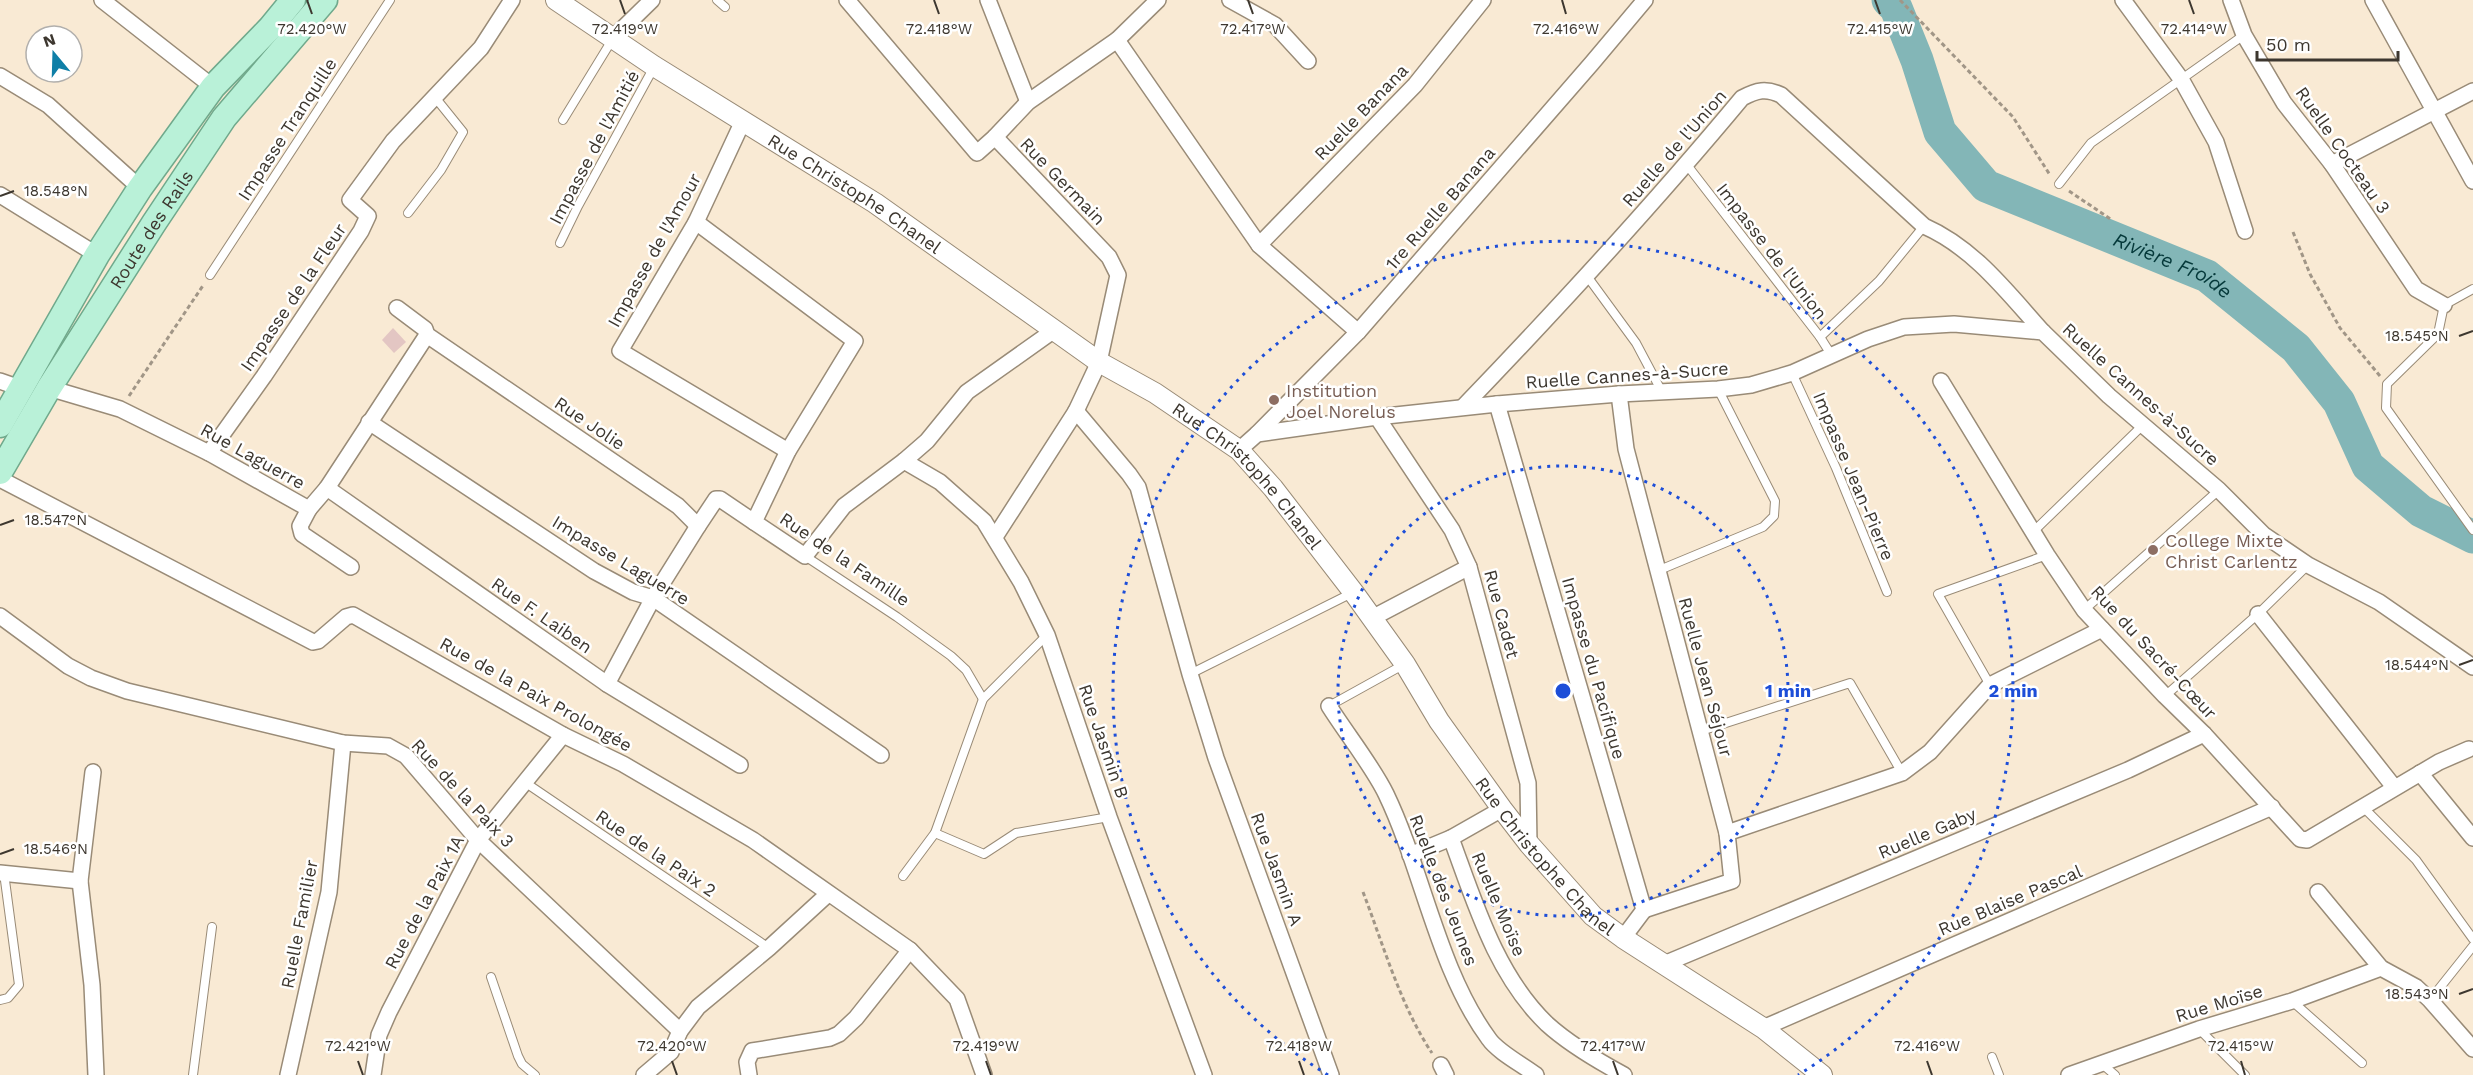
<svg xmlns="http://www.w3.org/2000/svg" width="2473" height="1075" font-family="'Work Sans',sans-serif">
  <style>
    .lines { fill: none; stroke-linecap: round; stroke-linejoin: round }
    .river { stroke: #83b6b7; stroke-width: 33 }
    .building { fill: #e3c6c3 }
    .service-casing { stroke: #998b77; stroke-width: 10 }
    .minor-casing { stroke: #998b77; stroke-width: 18 }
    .tertiary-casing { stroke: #998b77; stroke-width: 22 }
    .primary-casing { stroke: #70a98c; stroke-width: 27 }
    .path { stroke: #a19687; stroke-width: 3; stroke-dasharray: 4.5 3; stroke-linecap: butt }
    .service { stroke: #fff; stroke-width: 8 }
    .minor { stroke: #fff; stroke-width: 15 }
    .tertiary { stroke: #fff; stroke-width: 20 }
    .primary { stroke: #b9f1d8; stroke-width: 24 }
    .ticks { fill: none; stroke: #3d372f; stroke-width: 2 }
    .ring { fill: none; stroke: #1d4ed8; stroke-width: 3; stroke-dasharray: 3 6 }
    .education-dot { fill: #8d6e63; stroke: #fff; stroke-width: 2 }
    .labels { text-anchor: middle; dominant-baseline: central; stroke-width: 5; stroke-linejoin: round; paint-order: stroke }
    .street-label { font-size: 18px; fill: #3d372f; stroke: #fff }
    .education-label { font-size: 18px; fill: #785e54; stroke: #fff; text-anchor: start }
    .water-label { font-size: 20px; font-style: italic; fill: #05393a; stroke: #fff }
    .ticks-label { font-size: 15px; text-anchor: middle; fill: #3d372f; stroke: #fff; stroke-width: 5; stroke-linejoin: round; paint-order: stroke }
    .centre { fill: #1d4ed8; stroke: #fff; stroke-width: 3 }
    .ring-label { font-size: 18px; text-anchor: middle; font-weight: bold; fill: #1d4ed8; stroke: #fff; stroke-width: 5; stroke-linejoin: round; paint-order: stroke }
  </style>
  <rect width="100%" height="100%" fill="#f9ead4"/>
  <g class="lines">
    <!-- river -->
    <path class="river" id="s1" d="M 1888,0 L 1896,8 L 1917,60 L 1940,132 L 1986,186 L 2207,276 L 2296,348 L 2339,402 L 2368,466 L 2421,511 L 2473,537"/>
  </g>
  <!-- building -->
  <path class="building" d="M 393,328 L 406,342 L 394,353 L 382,340 Z"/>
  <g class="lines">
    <defs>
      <g id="service">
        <path d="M 717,0 L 725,7"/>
        <path d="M 563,120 L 612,40"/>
        <path d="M 1687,165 L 1820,337 L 1832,356"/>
        <path d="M 2059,184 L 2091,143 L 2244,35"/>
        <path d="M 408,213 L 441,170 L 463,132 L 434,96"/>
        <path d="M 560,243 L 578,206 L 654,67"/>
        <path d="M 210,275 L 390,0"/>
        <path d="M 1587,276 L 1636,343 L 1662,392"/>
        <path d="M 2473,289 L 2444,305 L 2438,334 L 2387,384 L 2386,408 L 2473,530"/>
        <path d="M 1820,337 L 1879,281 L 1924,226"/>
        <path d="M 1792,373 L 1836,468 L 1887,592"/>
        <path d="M 2034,531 L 2143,425"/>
        <path d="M 805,556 L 897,617 L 951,656 L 966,670 L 983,699"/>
        <path d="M 1657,571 L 1763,527 L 1774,516 L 1775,501 L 1718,389"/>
        <path d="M 2084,610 L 2219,490"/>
        <path d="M 1190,674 L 1352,593"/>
        <path d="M 1990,685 L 1938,594 L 2047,555"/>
        <path d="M 2165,696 L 2258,614 L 2308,565"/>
        <path d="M 1329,706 L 1403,665"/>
        <path d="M 1701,731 L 1850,683 L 1902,773"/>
        <path d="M 526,783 L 769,948"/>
        <path d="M 2363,807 L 2416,860 L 2473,939"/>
        <path d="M 935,833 L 984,854 L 1016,833 L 1109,817"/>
        <path d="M 903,876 L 935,833 L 983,699 L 1047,635"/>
        <path d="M 491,977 L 518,1056 L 522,1064 L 535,1075"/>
        <path d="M 0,1000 L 8,998 L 19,985 L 4,873"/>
        <path d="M 2430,1000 L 2473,946"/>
        <path d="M 2292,1001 L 2362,1063"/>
        <path d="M 2199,1029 L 2245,1075"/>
        <path d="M 1992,1057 L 1999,1075"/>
        <path d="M 2102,1064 L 2115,1075"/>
        <path d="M 193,1075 L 212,927"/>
      </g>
      <g id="minor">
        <path d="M 102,0 L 213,87"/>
        <path d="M 847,0 L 977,153 L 995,137 L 1109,257 L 1118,275 L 1099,362 L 1076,411 L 995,537"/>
        <path d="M 988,0 L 1028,102"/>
        <path d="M 1230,0 L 1275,25 L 1308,61"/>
        <path d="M 2123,0 L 2181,79 L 2216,142 L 2245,231"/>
        <path d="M 2231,0 L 2244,35 L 2284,103 L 2332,164 L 2416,289 L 2444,305"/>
        <path d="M 2373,0 L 2473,181"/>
        <path d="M 613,38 L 652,0"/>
        <path d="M 1117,40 L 1259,245 L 1358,332"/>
        <path d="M 0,76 L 48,105 L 140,188"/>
        <path d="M 743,121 L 696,222 L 620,351 L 788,451"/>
        <path d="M 995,137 L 1028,102 L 1117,40 L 1158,0"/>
        <path d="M 2332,164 L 2473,91"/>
        <path d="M 0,195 L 97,255"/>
        <path d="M 696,222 L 855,341 L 788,451 L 754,522 L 805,556 L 844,506 L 904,461 L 927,441 L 967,392 L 1053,331"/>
        <path d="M 1259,245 L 1415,85 L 1483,0"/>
        <path d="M 397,308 L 425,329 L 427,335 L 678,506 L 698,526 L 716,499 L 720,499 L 754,522"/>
        <path d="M 0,381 L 20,388"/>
        <path d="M 1941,381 L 2047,555 L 2084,610 L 2165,696 L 2204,734 L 2300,839 L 2307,840 L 2439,762 L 2469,749"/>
        <path d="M 49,388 L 120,409 L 209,453 L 309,509 L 327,488 L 427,335"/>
        <path d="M 1619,394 L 1626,449 L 1727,833 L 1732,881 L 1644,910"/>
        <path d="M 1497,404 L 1644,910 L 1623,938"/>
        <path d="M 1463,407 C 1559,307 1653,205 1742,98 C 1757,90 1766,88 1781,95 L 1924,226 C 1974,248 2007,292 2043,332"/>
        <path d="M 1076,411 L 1129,474 L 1138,487 L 1190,674 L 1216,758 L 1331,1075"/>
        <path d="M 1377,417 L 1452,530 L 1469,567 L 1528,783 L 1529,844"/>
        <path d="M 369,422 L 594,571 L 633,592 L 653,598 L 881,755"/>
        <path d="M 1257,434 L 1358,332 L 1592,63 L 1645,0"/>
        <path d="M 1239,450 L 1257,434 L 1377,417 L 1497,404 L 1619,394 L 1718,389 L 1751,385 L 1792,373 L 1868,339 L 1904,327 L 1954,324 L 2043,332 L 2109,396 L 2219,490 L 2264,535 L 2308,565 L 2379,602 L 2473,667"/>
        <path d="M 209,453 L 264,376 L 361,231 L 368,216 L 350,200 L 393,141 L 481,48 L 512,0"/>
        <path d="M 904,461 L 940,482 L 984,521 L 1021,582 L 1047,635 L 1109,817 L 1204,1075"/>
        <path d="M 0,479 L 313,642 L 318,641 L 346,617 L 353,615 L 563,735 L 623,764 L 753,840 L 910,950 L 957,999 L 984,1075"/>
        <path d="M 327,488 L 607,684 L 740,765"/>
        <path d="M 309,509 L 300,526 L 302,534 L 351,567"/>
        <path d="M 2258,614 L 2394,787"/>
        <path d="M 0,616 L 68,666 L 91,678 L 127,691 L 343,743 L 388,746 L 406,756 L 478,840 L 680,1031"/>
        <path d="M 1372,618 L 1469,567"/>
        <path d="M 607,684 L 653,598 L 698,526"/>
        <path d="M 1329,706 C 1346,733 1373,767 1386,794 C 1423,871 1438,970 1489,1039 C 1498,1052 1523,1065 1536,1075"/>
        <path d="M 93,772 L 80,881 L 92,985 L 96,1075"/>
        <path d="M 2420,773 L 2473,838"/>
        <path d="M 1727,833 L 1902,773 L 1930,752 L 1990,685 L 2102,629"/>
        <path d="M 1451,838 C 1475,903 1496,975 1547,1024 C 1569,1044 1598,1061 1624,1075"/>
        <path d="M 1410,855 L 1451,838 L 1502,809"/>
        <path d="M 0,873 L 80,881"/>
        <path d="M 2318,892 L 2381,968 L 2416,987 L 2430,1000 L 2473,1049"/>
        <path d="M 1664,964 L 2128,770 L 2204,734"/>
        <path d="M 1763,1028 L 2272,807"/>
        <path d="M 1441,1065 L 1446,1075"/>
        <path d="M 288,1075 L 329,892 L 343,743"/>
        <path d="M 373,1075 L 379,1035 L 389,1012 L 478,840 L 563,735"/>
        <path d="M 644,1075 L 671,1052 L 680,1031 L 698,1007 L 769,948 L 828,894"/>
        <path d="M 749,1075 L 747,1062 L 752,1051 L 830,1038 L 839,1034 L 856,1018 L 910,950"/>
        <path d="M 2069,1075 L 2199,1029 L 2292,1001 L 2381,968"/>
      </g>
      <g id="tertiary">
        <path id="s2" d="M 556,0 L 654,66 L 875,203 L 1099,362 L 1155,393 L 1239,450 L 1273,488 L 1354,593 L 1405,664 L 1439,721 L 1502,809 L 1529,844 L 1593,916 L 1623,938 L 1763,1028 L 1822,1075"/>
      </g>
      <g id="primary">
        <path d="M 0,425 L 97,255 L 140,188 L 213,87 L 270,28 L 293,0"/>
        <path id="s3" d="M 0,472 L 49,388 L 154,223 L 224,118 L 325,0"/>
      </g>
    </defs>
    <!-- service casing -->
    <use href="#service" class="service-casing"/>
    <!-- minor casing -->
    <use href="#minor" class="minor-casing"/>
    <!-- tertiary casing -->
    <use href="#tertiary" class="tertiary-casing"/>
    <!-- primary casing -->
    <use href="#primary" class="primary-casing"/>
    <!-- path -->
    <g class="path">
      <path d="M 1900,0 L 2013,117 L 2050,175"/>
      <path d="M 2069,191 L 2112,220"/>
      <path d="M 2293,232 L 2310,274 L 2340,328 L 2380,376"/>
      <path d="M 129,396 L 204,284"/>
      <path d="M 1363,892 C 1383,944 1401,1007 1432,1053"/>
    </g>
    <!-- service -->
    <use href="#service" class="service"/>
    <!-- minor -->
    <use href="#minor" class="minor"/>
    <!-- tertiary -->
    <use href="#tertiary" class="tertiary"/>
    <!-- primary -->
    <use href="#primary" class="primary"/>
  </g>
  <!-- ticks -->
  <path class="ticks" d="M 307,0 L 312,14M 620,0 L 625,14M 934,0 L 939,14M 1248,0 L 1253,14M 1562,0 L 1566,14M 1875,0 L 1880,14M 2189,0 L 2194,14M 0,196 L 14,191M 2459,336 L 2473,331M 0,525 L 14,520M 2459,665 L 2473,660M 0,854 L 14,849M 2459,994 L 2473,989M 358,1061 L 363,1075M 672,1061 L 677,1075M 986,1061 L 991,1075M 1299,1061 L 1304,1075M 1613,1061 L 1618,1075M 1927,1061 L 1932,1075M 2241,1061 L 2245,1075"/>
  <!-- distance rings -->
  <g class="ring">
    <circle cx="1563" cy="691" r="225"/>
    <path d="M1328 1075A450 450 0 1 1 1798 1075"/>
  </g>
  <!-- markers -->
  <g class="education-dot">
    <circle cx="1274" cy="400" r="6"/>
    <circle cx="2153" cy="550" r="6"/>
  </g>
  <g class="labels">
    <!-- street labels -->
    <g class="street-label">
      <text transform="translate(1361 112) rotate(-46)">Ruelle Banana</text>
      <text transform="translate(287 129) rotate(-57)">Impasse Tranquille</text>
      <text transform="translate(594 147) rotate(-62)">Impasse de l'Amitié</text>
      <text transform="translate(1674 148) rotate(-49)">Ruelle de l'Union</text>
      <text transform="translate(2343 150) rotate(55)">Ruelle Cocteau 3</text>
      <text transform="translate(1063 181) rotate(46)">Rue Germain</text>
      <text stroke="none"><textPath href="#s2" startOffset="356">Rue Christophe Chanel</textPath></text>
      <text transform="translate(1440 208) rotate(-49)">1re Ruelle Banana</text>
      <text stroke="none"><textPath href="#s3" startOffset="286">Route des Rails</textPath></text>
      <text transform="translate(654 250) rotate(-61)">Impasse de l'Amour</text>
      <text transform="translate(1772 251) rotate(52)">Impasse de l'Union</text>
      <text transform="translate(293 297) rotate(-56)">Impasse de la Fleur</text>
      <text transform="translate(1627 375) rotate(-4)">Ruelle Cannes-à-Sucre</text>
      <text transform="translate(2141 394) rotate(42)">Ruelle Cannes-à-Sucre</text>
      <text transform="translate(590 423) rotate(34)">Rue Jolie</text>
      <text transform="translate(253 456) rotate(29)">Rue Laguerre</text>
      <text transform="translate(1854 476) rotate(67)">Impasse Jean-Pierre</text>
      <text stroke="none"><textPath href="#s2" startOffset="842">Rue Christophe Chanel</textPath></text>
      <text transform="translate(845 559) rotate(34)">Rue de la Famille</text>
      <text transform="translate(621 560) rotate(31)">Impasse Laguerre</text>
      <text transform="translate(1502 614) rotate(75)">Rue Cadet</text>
      <text transform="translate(542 615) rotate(35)">Rue F. Laiben</text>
      <text transform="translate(2154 652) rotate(47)">Rue du Sacré-Cœur</text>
      <text transform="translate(1594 668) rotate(74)">Impasse du Pacifique</text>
      <text transform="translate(1706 677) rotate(75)">Ruelle Jean Séjour</text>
      <text transform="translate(536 694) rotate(29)">Rue de la Paix Prolongée</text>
      <text transform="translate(1104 741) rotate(71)">Rue Jasmin B</text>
      <text transform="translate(463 793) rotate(47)">Rue de la Paix 3</text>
      <text transform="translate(1927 833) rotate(-23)">Ruelle Gaby</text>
      <text transform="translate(656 853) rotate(34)">Rue de la Paix 2</text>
      <text stroke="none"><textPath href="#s2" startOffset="1328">Rue Christophe Chanel</textPath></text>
      <text transform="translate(1277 869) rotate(70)">Rue Jasmin A</text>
      <text transform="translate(1444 890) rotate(69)">Ruelle des Jeunes</text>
      <text transform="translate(2010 900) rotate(-23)">Rue Blaise Pascal</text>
      <text transform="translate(424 902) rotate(-62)">Rue de la Paix 1A</text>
      <text transform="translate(1499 904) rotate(67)">Ruelle Moïse</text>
      <text transform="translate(299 924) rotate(-79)">Ruelle Familier</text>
      <text transform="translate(2219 1003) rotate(-17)">Rue Moïse</text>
    </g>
    <!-- education labels -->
    <g class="education-label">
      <text x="1286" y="390">Institution<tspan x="1286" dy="21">Joel Norelus</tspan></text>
      <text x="2165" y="540">College Mixte<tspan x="2165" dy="21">Christ Carlentz</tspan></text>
    </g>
    <!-- water labels -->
    <g class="water-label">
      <text stroke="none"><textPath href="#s1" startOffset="417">Rivière Froide</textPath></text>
    </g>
  </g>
  <g class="ticks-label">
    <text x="1253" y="34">72.417°W</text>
    <text x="312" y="34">72.420°W</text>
    <text x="625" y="34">72.419°W</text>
    <text x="939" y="34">72.418°W</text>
    <text x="1566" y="34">72.416°W</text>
    <text x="1880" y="34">72.415°W</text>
    <text x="2194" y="34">72.414°W</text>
    <text x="56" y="196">18.548°N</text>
    <text x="2417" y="341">18.545°N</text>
    <text x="56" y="525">18.547°N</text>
    <text x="2417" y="670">18.544°N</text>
    <text x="56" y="854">18.546°N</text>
    <text x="2417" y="999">18.543°N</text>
    <text x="358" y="1051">72.421°W</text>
    <text x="672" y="1051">72.420°W</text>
    <text x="986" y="1051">72.419°W</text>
    <text x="1299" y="1051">72.418°W</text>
    <text x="1613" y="1051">72.417°W</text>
    <text x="1927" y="1051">72.416°W</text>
    <text x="2241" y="1051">72.415°W</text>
  </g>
  <circle cx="1563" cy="691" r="9" class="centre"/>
  <g class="ring-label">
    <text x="1788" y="697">1 min</text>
    <text x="2013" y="697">2 min</text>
  </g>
  <!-- north arrow -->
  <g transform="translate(54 54) rotate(341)"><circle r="28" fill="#ffffff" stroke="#b1afac" stroke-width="1.5"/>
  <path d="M0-4.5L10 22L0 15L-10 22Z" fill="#0f7fa7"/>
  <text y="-9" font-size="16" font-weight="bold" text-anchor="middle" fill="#3d372f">N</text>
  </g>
  <!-- scale -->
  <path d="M2257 51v9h141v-9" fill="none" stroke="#3d372f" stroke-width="3"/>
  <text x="2266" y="51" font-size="18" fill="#3d372f" stroke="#ffffff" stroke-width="4.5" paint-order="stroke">50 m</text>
</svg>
